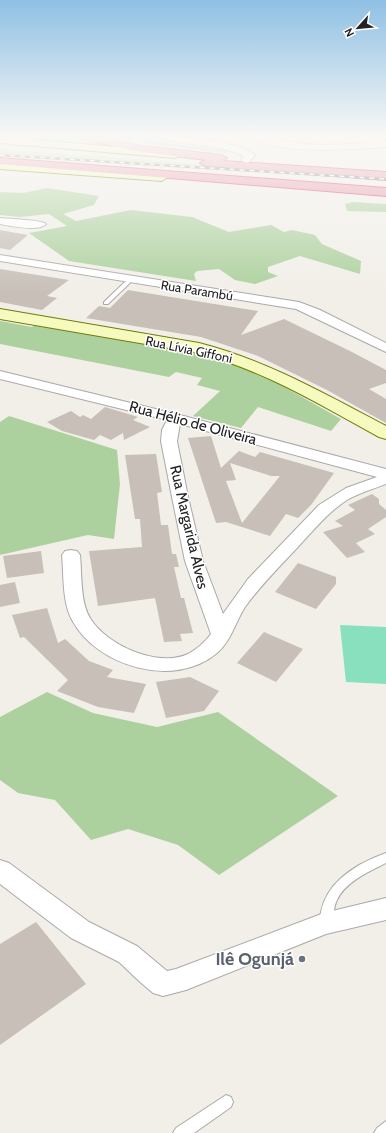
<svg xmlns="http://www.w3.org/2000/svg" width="386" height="1133" font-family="Cabin,sans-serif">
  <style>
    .grass { fill: #cdebb0 }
    .forest { fill: #add19e }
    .pitch { fill: #88e0be }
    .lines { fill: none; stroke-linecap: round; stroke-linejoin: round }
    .stream { stroke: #aad3df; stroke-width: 3 }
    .building { fill: #c7bfb8; fill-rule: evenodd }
    .lane-casing { stroke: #a9a9a9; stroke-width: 2 }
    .street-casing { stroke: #a9a9a9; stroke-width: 2 }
    .secondary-casing { stroke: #707d05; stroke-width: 2 }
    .highway-casing { stroke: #dc2a67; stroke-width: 2 }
    .lane { fill: #fff; fill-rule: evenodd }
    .street { fill: #fff; fill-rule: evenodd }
    .secondary { fill: #f7fabf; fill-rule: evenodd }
    .highway { fill: #e892a2; fill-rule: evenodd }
    .rail-casing { stroke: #707070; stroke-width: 2.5 }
    .rail { stroke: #fff; stroke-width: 1.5; stroke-dasharray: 5; stroke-linecap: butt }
    .worship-dot { fill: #6b7280; stroke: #fff; stroke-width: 1.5 }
    .labels { text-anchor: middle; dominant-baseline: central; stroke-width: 3; stroke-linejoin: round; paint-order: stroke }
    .far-street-label { font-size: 13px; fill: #222; stroke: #fff }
    .street-label { font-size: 15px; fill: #222; stroke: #fff }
    .near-worship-label { font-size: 18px; font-weight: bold; fill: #5b616d; stroke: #fff; text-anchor: end }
  </style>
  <rect width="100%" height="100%" fill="#f2efe9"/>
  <!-- grass -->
  <g class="grass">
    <path d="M 0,136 L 71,136 L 92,141 L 72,138 L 69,140 L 125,148 Z"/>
    <path d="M 0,141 L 235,162 L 274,166 L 0,145 Z"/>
    <path d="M 0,149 L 303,172 L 0,154 Z"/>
  </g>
  <!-- forest -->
  <g class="forest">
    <path d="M 47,188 L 99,196 L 94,205 L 63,214 L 76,221 L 131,210 L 192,217 L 229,232 L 271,225 L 284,232 L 292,230 L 315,235 L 322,244 L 361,261 L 360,274 L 300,256 L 268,267 L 268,272 L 278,276 L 255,284 L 235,280 L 219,269 L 197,271 L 194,274 L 196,281 L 69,261 L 29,233 L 67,226 L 49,214 L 20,217 L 0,215 L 0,192 L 23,193 Z"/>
    <path d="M 353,202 L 386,204 L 386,212 L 347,211 L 345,204 Z"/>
    <path d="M 0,321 L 32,327 L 37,323 L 217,355 L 256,371 L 341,419 L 331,431 L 258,407 L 241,428 L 193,416 L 220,391 L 197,385 L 202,378 L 176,372 L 169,377 L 0,344 Z"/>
    <path d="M 9,416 L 117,450 L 120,484 L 114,539 L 88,535 L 0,555 L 0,422 Z"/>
    <path d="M 47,692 L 93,713 L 157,727 L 218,712 L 338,796 L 219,875 L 178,845 L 128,829 L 91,840 L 55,800 L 18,793 L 0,780 L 0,717 Z"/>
  </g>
  <!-- pitch -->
  <path class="pitch" d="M 340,625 L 386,627 L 386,684 L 346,682 Z"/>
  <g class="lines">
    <!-- stream -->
    <path class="stream" d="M 127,136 L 161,144 L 228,152"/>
  </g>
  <!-- building -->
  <g class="building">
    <path d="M 0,230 L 28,235 L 10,250 L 0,248 Z"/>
    <path d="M 0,269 L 69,280 L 47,296 L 57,298 L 42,310 L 0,302 Z"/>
    <path d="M 128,290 L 258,311 L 241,335 L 284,319 L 350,351 L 386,370 L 386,383 L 369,389 L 386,399 L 386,423 L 327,390 L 258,356 L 201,337 L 86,318 L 99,306 L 110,308 Z"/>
    <path d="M 105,407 L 138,417 L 133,420 L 150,427 L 124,440 L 123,433 L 111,440 L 100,435 L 94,440 L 62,431 L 47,422 L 71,411 L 80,417 L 83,415 L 91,419 Z"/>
    <path d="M 211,436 L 221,468 L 239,451 L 255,457 L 260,452 L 334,473 L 311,505 L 298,518 L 286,514 L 270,536 L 226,522 L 216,523 L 188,438 ZM 230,463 L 271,476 L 280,476 L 242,523 L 226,481 L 236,480 Z"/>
    <path d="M 156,454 L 162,492 L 157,493 L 161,525 L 168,525 L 172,554 L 176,554 L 179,567 L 174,567 L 181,598 L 184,598 L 193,633 L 180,634 L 182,641 L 164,642 L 155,598 L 98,606 L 89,551 L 142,547 L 140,519 L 135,519 L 125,455 Z"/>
    <path d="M 372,494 L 379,499 L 379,504 L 386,510 L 386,517 L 368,529 L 375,534 L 356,543 L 365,552 L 347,558 L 323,532 L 343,526 L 335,521 L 355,510 L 348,505 Z"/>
    <path d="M 41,551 L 44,573 L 7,578 L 3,556 Z"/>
    <path d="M 298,563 L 336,577 L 336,584 L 316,609 L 275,592 Z"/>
    <path d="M 15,582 L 20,603 L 0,607 L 0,585 Z"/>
    <path d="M 47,608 L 58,643 L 65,639 L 89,661 L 113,670 L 107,677 L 146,684 L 134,713 L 98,707 L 57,691 L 68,680 L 24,637 L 20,638 L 12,615 Z"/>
    <path d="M 264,632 L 303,649 L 276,682 L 237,663 Z"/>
    <path d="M 190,677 L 219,691 L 204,711 L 166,718 L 156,682 Z"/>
    <path d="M 36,922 L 86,984 L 0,1045 L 0,944 Z"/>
  </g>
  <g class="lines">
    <defs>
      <g id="lane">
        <path d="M 129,278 L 134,279 L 108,304 L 104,304 L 104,302 Z"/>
        <path d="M 386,853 L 386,863 C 370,871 345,882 337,900 C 333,908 334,918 330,927 L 325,928 L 320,927 C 318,922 320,917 321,912 C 327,881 358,863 386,853 Z"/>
        <path d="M 226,1095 L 231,1097 L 233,1102 L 231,1107 L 194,1133 L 173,1133 L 176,1128 Z"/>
        <path d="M 386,1121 L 386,1133 L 374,1133 L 377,1128 Z"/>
      </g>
      <g id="street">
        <path d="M 159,136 C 177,136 243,142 255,155 L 249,162 L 246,163 L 241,160 L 244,156 L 229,150 L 163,139 Z"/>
        <path d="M 252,136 C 269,136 285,142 303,144 C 331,146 358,144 386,141 L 386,147 C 359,149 270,156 252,136 Z"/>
        <path d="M 0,218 C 8,219 43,220 46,224 C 39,232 10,226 0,224 Z"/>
        <path d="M 0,255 L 299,302 L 320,310 L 386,343 L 386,352 L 296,309 L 0,261 Z"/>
        <path d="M 0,371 L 180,415 L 386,469 L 386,484 C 373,489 359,493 347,500 C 327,513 313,531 297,548 C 279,567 260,586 245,607 C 235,623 231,641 217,653 C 175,689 97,667 72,620 C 62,601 64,576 62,555 L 65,551 L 71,550 L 77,551 L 80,555 C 82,574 80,601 90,618 C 106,645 158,668 188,654 C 197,649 205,642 211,634 L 185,561 L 172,497 L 161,441 L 162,430 L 167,420 L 0,379 ZM 180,424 L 377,477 L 346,488 L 319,505 L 248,579 L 223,614 L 203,561 L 188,497 L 177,441 Z"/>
        <path d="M 0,860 L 9,863 L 89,922 L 137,946 L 167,971 L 176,969 L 324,913 L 386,898 L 386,920 L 326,934 L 186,990 L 163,996 L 153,993 L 139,981 L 119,962 L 71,938 L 0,884 Z"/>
      </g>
      <g id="secondary">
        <path d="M 0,137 L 175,152 L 181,155 L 175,158 L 0,143 Z"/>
        <path d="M 0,163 L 162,173 L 168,177 L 162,181 L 0,169 Z"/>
        <path d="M 0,309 L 199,343 C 266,360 325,394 386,426 L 386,439 L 379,437 C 321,405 263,370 198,353 L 0,319 Z"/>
      </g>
      <g id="highway">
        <path d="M 77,136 L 96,136 L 136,145 L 221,155 L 227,158 L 223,161 L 386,172 L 386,180 L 206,166 L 200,163 L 206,160 L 136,151 L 78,138 Z"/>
        <path d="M 0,158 L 386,188 L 386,196 L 0,164 Z"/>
      </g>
    </defs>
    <!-- lane casing -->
    <use href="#lane" class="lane-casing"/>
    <!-- street casing -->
    <use href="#street" class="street-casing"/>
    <!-- secondary casing -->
    <use href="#secondary" class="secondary-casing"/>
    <!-- highway casing -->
    <use href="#highway" class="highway-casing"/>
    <!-- lane -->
    <use href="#lane" class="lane"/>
    <!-- street -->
    <use href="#street" class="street"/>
    <!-- secondary -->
    <use href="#secondary" class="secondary"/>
    <!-- highway -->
    <use href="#highway" class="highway"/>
    <defs>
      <path id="rail" d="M 0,155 L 386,179"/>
    </defs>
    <!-- rail casing -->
    <use href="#rail" class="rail-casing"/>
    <!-- rail -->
    <use href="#rail" class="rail"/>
  </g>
  <!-- sky -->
  <linearGradient id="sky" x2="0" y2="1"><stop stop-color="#8fc0e4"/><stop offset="0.46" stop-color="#f9f8f5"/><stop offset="1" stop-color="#f9f8f5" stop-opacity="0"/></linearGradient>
  <rect width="386" height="295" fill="url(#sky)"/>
  <!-- markers -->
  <circle class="worship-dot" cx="302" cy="959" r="4"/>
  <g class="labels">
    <!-- far-street labels -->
    <g class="far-street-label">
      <text transform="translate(197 290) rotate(9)">Rua Parambú</text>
      <text transform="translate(189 349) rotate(12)">Rua Lívia Giffoni</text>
    </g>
    <!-- street labels -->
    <g class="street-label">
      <text transform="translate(193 423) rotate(15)">Rua Hélio de Oliveira</text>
      <text transform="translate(189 527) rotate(77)">Rua Margarida Alves</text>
    </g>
    <!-- near-worship labels -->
    <g class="near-worship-label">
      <text x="294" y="959">Ilê Ogunjá</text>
    </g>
  </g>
  <!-- north arrow -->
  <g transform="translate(358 28) rotate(243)" stroke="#ffffff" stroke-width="3" paint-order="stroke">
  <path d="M0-3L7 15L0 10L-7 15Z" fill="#222222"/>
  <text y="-6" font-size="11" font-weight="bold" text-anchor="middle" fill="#222222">N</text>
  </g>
</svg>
